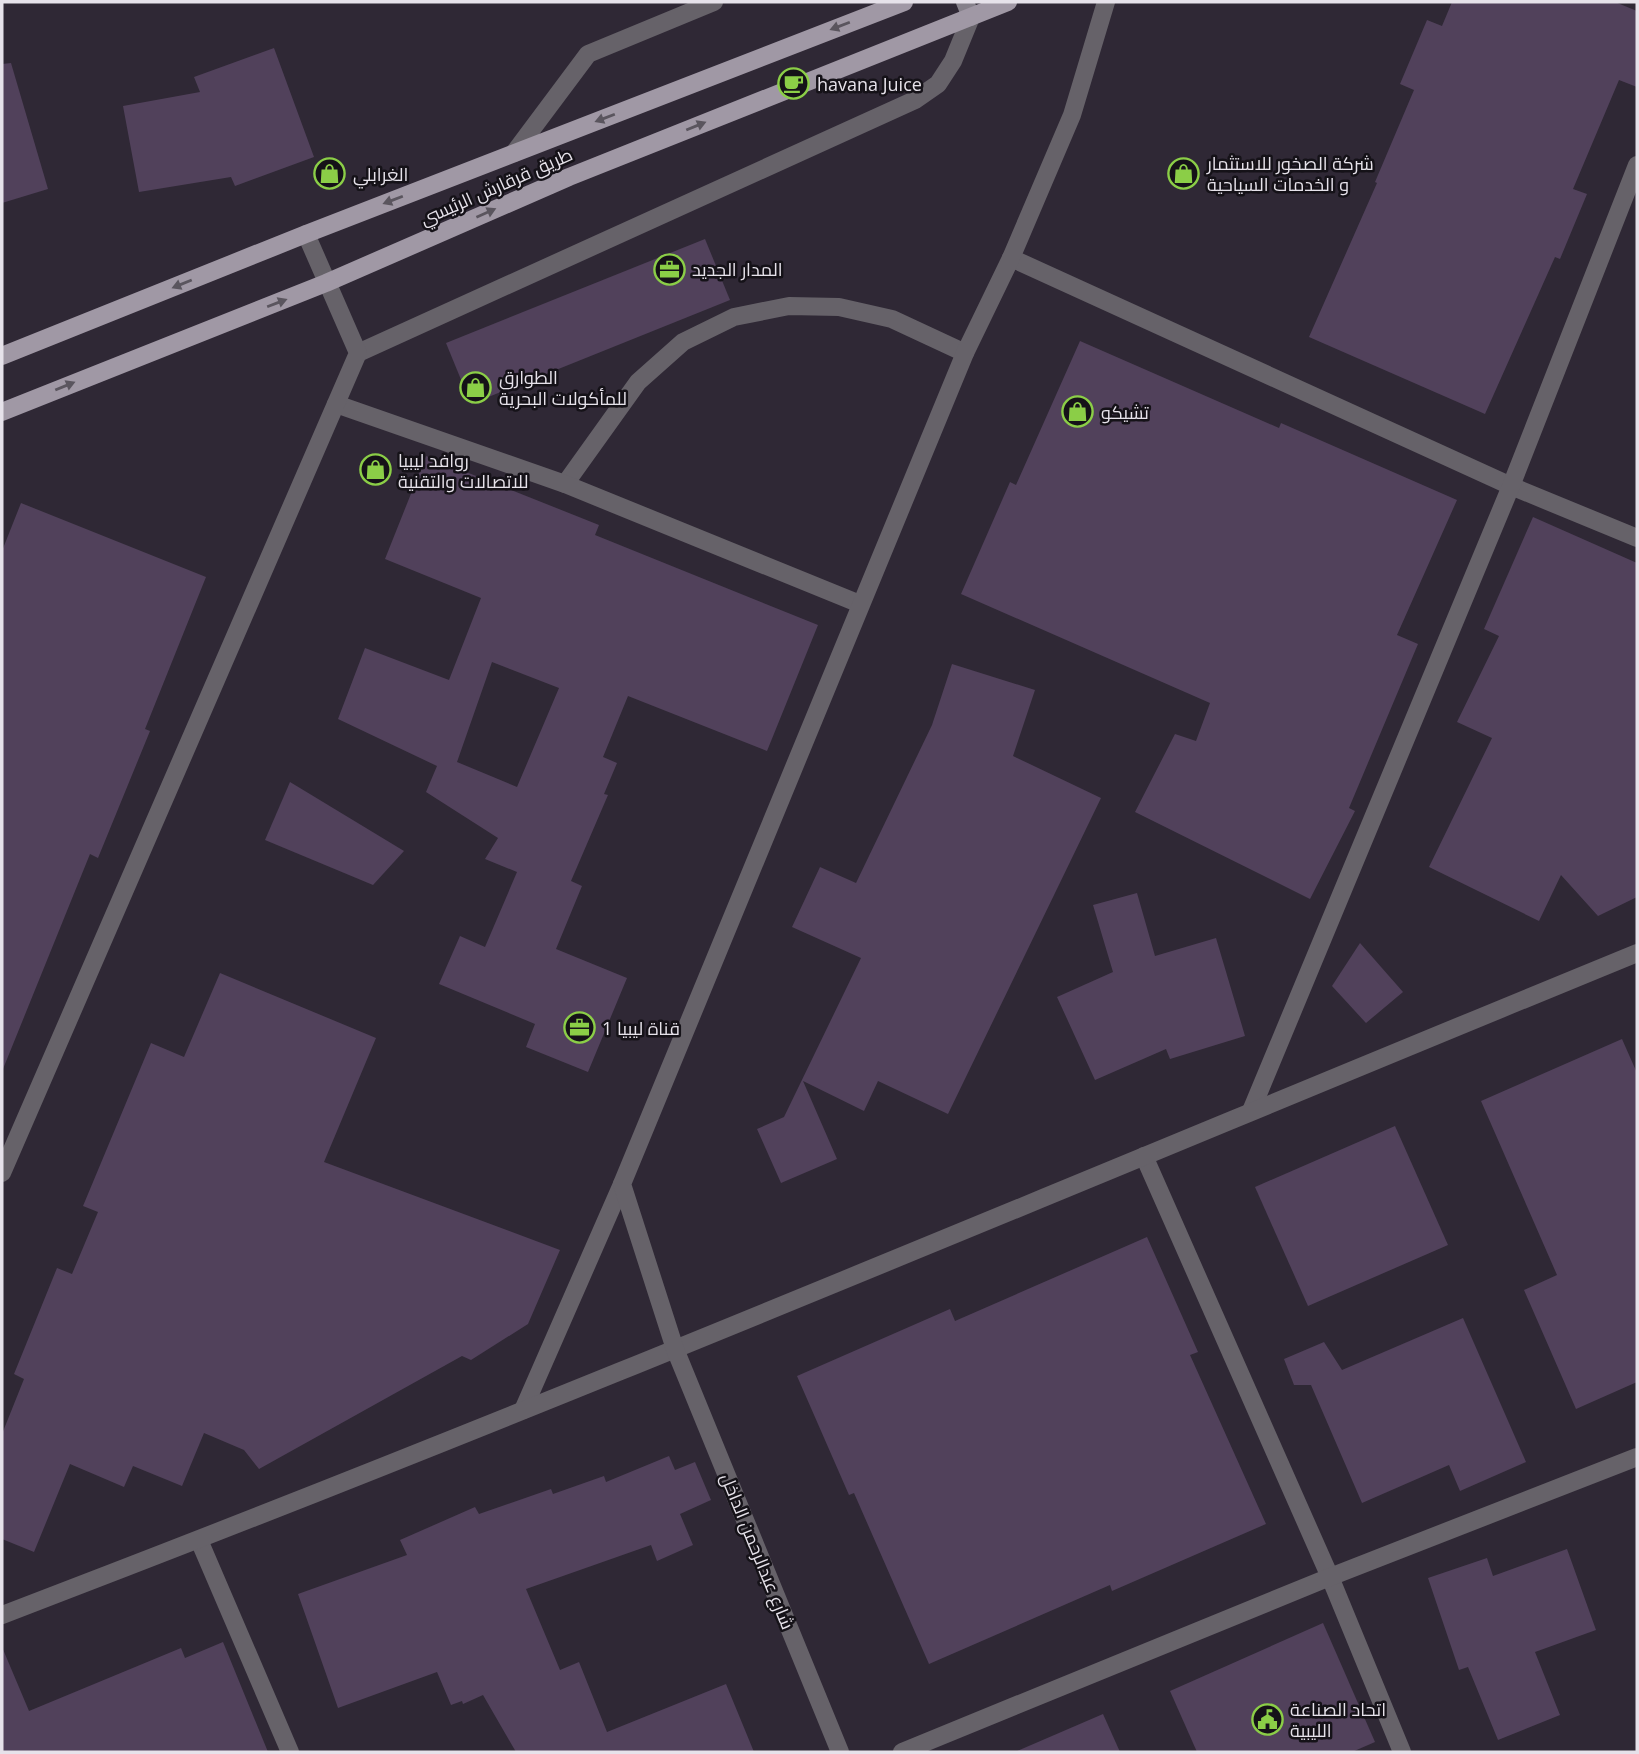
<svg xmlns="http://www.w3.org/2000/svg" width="1639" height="1754" font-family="'Open Sans',Cairo,sans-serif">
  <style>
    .building { fill: #51415b; fill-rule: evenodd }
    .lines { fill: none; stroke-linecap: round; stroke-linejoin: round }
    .lane { stroke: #666269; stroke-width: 18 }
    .street { stroke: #666269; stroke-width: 18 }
    .secondary { stroke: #86818b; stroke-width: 18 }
    .primary { stroke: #a098a5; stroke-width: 18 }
    .oneway { fill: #5a555e }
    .labels { text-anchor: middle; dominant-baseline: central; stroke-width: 5; stroke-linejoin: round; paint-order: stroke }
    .poi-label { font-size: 18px; fill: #e6e2ea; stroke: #151218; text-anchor: start }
    .street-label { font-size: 18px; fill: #e6e2ea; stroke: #151218 }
  </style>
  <rect width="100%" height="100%" fill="#2f2835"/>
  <!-- building -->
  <g class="building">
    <path d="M 1452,2 L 1615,2 L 1637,11 L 1637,87 L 1619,80 L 1573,189 L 1587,194 L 1560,259 L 1555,257 L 1485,414 L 1309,337 L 1377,183 L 1375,182 L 1414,90 L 1400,84 L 1427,20 L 1442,26 Z"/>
    <path d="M 274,48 L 314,157 L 235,186 L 231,177 L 139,192 L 123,106 L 200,92 L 194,77 Z"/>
    <path d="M 11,63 L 48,189 L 2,203 L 2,64 Z"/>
    <path d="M 705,239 L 730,300 L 471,404 L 446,343 Z"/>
    <path d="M 1080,341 L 1279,428 L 1281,423 L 1457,500 L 1397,635 L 1418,644 L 1349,808 L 1355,811 L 1310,899 L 1135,812 L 1175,734 L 1196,741 L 1210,703 L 961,594 L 1010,482 L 1016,485 Z"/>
    <path d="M 426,456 L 599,525 L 595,535 L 818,625 L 767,751 L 628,696 L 603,757 L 617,763 L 604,794 L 608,795 L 571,881 L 582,886 L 556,949 L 627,978 L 588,1072 L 526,1047 L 535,1024 L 439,984 L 460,936 L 485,947 L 517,872 L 485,859 L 498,838 L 426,792 L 437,766 L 338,719 L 365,648 L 449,680 L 481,598 L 385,559 ZM 492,662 L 559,688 L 517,787 L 457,762 Z"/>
    <path d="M 21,503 L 206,577 L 145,729 L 150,731 L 98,858 L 90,854 L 3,1069 L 2,551 Z"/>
    <path d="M 1533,517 L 1637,563 L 1637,897 L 1598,916 L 1561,875 L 1539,921 L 1429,867 L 1492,738 L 1457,722 L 1499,636 L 1484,629 Z"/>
    <path d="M 952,664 L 1035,690 L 1013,756 L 1101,798 L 948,1114 L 878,1081 L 864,1111 L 803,1081 L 837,1159 L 781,1183 L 757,1129 L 784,1117 L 861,958 L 792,927 L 820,867 L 856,883 L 932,725 Z"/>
    <path d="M 290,782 L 404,851 L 373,885 L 265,840 Z"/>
    <path d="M 1137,893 L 1155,956 L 1216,938 L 1245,1036 L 1170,1059 L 1166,1049 L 1095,1080 L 1057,997 L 1113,972 L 1093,905 Z"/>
    <path d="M 1360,943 L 1403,992 L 1366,1023 L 1332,986 Z"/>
    <path d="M 220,973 L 376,1038 L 324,1162 L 560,1250 L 528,1324 L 471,1360 L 462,1356 L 259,1469 L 244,1450 L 204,1433 L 182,1486 L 133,1466 L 124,1487 L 70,1464 L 34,1552 L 2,1539 L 2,1434 L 24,1379 L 14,1374 L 57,1268 L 72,1274 L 98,1212 L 83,1206 L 151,1043 L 184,1057 Z"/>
    <path d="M 1622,1039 L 1637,1073 L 1637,1382 L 1576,1409 L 1524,1290 L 1557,1275 L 1481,1101 Z"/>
    <path d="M 1395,1126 L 1448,1245 L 1308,1306 L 1255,1187 Z"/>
    <path d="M 1147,1237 L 1198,1352 L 1190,1355 L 1266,1524 L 1112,1591 L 1110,1585 L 929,1664 L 854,1493 L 849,1495 L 797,1376 L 950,1309 L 955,1321 Z"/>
    <path d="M 1463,1318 L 1526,1462 L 1460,1491 L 1449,1465 L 1362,1503 L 1311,1385 L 1294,1385 L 1284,1359 L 1324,1342 L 1342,1370 Z"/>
    <path d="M 669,1456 L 675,1470 L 695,1462 L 711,1500 L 680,1514 L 693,1545 L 657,1561 L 651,1545 L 526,1589 L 560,1670 L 579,1662 L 607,1732 L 726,1684 L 754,1752 L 516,1752 L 483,1695 L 463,1704 L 462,1701 L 451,1705 L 437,1672 L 338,1708 L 298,1594 L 407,1555 L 400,1540 L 475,1507 L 479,1514 L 551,1489 L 553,1494 L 604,1476 L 606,1482 Z"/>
    <path d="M 1567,1549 L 1596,1630 L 1535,1652 L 1560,1715 L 1498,1740 L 1468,1667 L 1459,1670 L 1428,1578 L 1487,1558 L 1493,1576 Z"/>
    <path d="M 1323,1623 L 1375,1742 L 1352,1752 L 1197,1752 L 1170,1691 Z"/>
    <path d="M 223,1642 L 268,1752 L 2,1752 L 2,1647 L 29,1711 L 181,1648 L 185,1658 Z"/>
    <path d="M 1103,1714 L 1120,1752 L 1015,1752 Z"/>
  </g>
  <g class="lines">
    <!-- lane -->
    <g class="lane">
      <path d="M 514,153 L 588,54 L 714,2"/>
      <path d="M 358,353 L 915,100 L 938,84 L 953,61 L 971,17"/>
      <path d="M 565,484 L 638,382 L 683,342 L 734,317 L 789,306 L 839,307 L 892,319 L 965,353"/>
    </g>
    <!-- street -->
    <g class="street">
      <path d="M 1011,258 L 1511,486 L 1637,538"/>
      <path d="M 336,404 L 565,484 L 860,604"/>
      <path d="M 1251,1111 L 1511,486 L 1637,165"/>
      <path d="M 1144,1156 L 1330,1577 L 1402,1752"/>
      <path d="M 2,1173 L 358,353 L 306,234"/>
      <path d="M 523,1410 L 622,1184"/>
      <path d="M 199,1540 L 290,1752"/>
      <path d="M 2,1615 C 551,1406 1093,1176 1637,953"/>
      <path d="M 840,1752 L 675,1349 L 622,1184 L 965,353 L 1011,258 L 1072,115 L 1106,2"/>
      <path d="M 902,1752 L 1330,1577 L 1637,1457"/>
    </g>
    <!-- secondary -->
    <path class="secondary" d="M 965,2 L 971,17"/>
    <!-- primary -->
    <g class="primary">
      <path d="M 2,356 L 306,234 L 904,2"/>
      <path d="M 2,412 L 326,283 L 569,177 L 1008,2"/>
    </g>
  </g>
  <!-- one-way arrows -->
  <defs><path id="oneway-solid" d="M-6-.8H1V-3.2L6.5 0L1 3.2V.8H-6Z" transform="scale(1.75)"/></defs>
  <g class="oneway">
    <use href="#oneway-solid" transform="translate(840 26) rotate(159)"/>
    <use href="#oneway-solid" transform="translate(605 118) rotate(159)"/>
    <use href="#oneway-solid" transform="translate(696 126) rotate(-22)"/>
    <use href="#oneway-solid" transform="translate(393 200) rotate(159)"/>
    <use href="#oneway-solid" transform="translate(486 213) rotate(-24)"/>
    <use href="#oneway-solid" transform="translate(182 284) rotate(158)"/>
    <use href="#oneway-solid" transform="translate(277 303) rotate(-21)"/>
    <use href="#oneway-solid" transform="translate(65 386) rotate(-22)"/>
  </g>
  <!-- icons -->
  <defs>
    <symbol id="cafe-ring" viewBox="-11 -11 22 22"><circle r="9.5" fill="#151218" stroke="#8bce47" stroke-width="1.5"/><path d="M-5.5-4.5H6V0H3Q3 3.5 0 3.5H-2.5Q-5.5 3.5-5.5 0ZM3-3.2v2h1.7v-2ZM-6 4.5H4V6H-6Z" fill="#8bce47"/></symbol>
    <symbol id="shop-ring" viewBox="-11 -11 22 22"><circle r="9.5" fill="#151218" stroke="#8bce47" stroke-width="1.5"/><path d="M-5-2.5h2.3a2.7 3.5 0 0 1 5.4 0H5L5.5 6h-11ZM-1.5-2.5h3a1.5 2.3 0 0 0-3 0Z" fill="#8bce47"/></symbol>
    <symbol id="office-ring" viewBox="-11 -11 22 22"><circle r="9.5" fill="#151218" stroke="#8bce47" stroke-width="1.5"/><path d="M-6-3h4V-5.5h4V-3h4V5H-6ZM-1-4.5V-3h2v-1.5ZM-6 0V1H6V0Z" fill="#8bce47"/></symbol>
    <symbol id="civic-ring" viewBox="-11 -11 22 22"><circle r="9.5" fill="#151218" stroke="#8bce47" stroke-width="1.5"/><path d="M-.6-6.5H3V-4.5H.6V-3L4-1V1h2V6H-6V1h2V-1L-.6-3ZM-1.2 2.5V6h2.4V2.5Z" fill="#8bce47"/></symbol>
  </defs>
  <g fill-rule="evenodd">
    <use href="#cafe-ring" x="776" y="66" width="35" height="35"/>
    <use href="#shop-ring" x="1166" y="156" width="35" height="35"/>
    <use href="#shop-ring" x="312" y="156" width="35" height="35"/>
    <use href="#office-ring" x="652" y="252" width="35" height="35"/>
    <use href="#shop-ring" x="458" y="370" width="35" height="35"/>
    <use href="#shop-ring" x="1060" y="394" width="35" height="35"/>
    <use href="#shop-ring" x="358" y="452" width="35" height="35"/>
    <use href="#office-ring" x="562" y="1010" width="35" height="35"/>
    <use href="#civic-ring" x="1250" y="1702" width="35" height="35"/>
  </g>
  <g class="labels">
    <!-- poi labels -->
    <g class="poi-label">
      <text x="817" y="84">havana Juice</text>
      <text x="1207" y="163">شركة الصخور للاستثمار<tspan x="1207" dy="21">و الخدمات السياحية</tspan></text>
      <text x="353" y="174">الغرابلي</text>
      <text x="692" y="269">المدار الجديد</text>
      <text x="499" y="377">الطوارق<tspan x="499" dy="21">للمأكولات البحرية</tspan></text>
      <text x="1101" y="412">تشيكو</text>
      <text x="398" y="460">روافد ليبيا<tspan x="398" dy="21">للاتصالات والتقنية</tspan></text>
      <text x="602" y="1028">قناة ليبيا 1</text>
      <text x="1290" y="1709">اتحاد الصناعة<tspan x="1290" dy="21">الليبية</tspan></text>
    </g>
    <!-- street labels -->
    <g class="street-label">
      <text transform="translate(496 186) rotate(-24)">طريق قرقارش الرئيسي</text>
      <text transform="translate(758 1551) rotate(68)">شارع عبدالرحمن الداخل</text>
    </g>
  </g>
  <!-- border -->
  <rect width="1639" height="1754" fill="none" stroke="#e6e2ea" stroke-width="7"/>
</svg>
